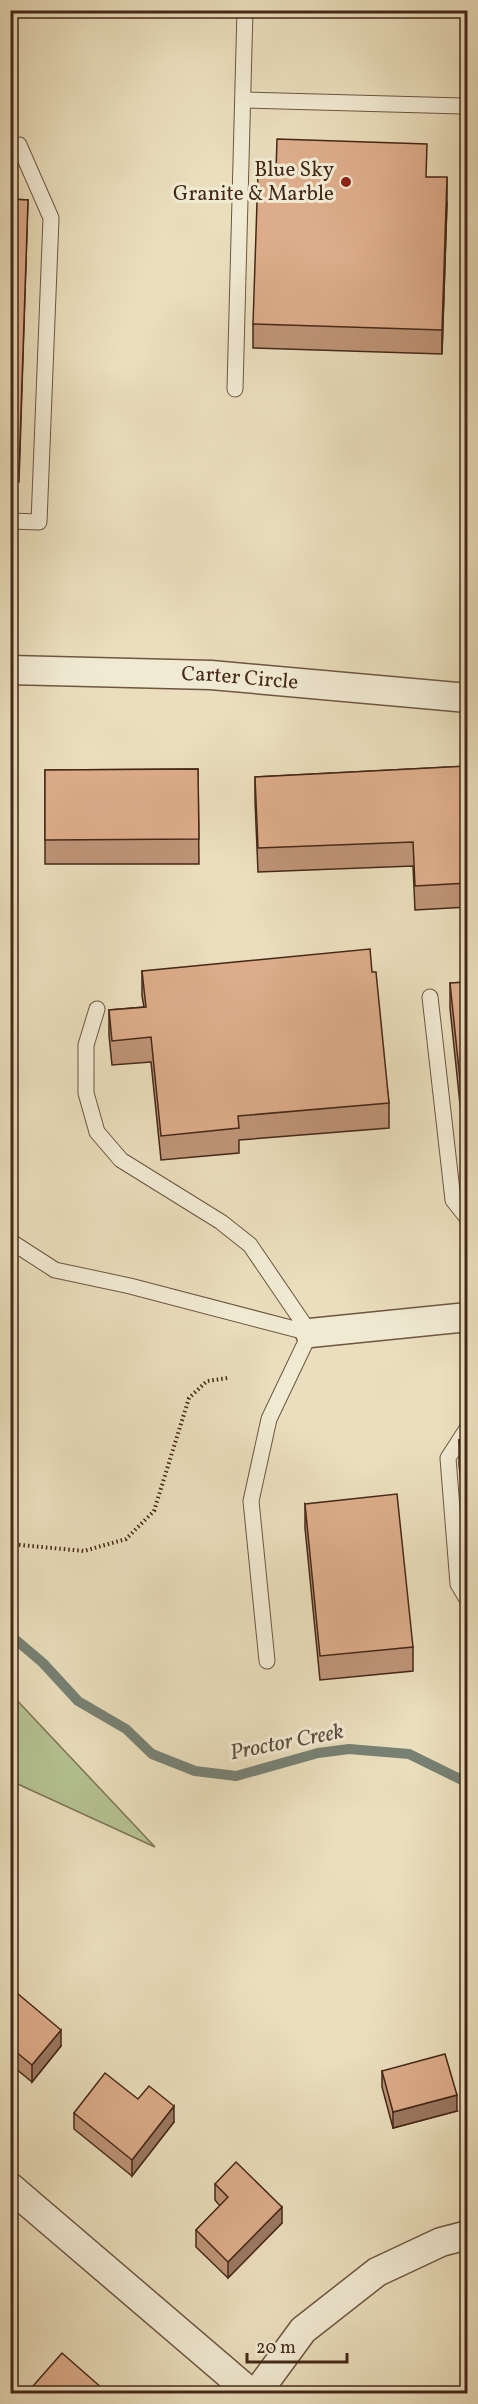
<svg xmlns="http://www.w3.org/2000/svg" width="478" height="2404" font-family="Vollkorn,serif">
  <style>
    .green { fill: #b5c292; stroke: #7d7555; stroke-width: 1.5 }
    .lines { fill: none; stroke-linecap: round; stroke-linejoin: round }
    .stream { stroke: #778174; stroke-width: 10 }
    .lane-casing { stroke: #6e5641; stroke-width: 17 }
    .street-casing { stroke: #6e5641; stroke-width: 31 }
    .path { stroke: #452818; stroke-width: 4; stroke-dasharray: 1.5 3; stroke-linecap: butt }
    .lane { stroke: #f1ead3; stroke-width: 15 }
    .street { stroke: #f1ead3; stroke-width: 28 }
    .wall { fill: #be9477; stroke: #452818; stroke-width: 1.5 }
    .shaded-wall { fill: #9b7861; stroke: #452818; stroke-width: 1.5 }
    .building { fill: #ddac8a; stroke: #452818; stroke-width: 1.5 }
    .poi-dot { fill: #8f2418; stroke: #f1ead3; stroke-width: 2 }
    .labels { text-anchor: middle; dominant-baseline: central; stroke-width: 6; stroke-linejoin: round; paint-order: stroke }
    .poi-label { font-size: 21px; fill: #452818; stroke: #f1ead3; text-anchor: end }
    .street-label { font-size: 21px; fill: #452818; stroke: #f1ead3 }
    .water-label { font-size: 22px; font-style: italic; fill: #5a4d3e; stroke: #f1ead3 }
  </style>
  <rect width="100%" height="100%" fill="#eadebc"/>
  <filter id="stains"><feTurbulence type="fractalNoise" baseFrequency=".00333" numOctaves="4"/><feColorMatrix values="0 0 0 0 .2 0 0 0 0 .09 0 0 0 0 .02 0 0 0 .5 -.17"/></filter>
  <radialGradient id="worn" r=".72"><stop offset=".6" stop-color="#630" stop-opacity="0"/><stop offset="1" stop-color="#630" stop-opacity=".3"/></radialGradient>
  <!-- green -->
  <path class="green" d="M 11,1694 L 155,1847 L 11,1781 Z"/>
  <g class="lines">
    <!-- stream -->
    <path class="stream" d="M 10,1635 L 43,1663 L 78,1701 L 126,1729 L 152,1754 L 195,1771 L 236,1776 L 318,1753 L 349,1749 L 409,1754 L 468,1783"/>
    <defs>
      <g id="lane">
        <path d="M 243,100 L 462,106"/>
        <path d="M 10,146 L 19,145 L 51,218 L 39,522 L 10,521"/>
        <path d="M 235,389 L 245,10"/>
        <path d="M 430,997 L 453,1200 L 468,1219"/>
        <path d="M 97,1009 L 86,1045 L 86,1093 L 97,1132 L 121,1160 L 221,1222 L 250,1245 L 310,1333"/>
        <path d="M 10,1241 L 55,1270 L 130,1286 L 310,1333"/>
        <path d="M 468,1427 L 448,1458 L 458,1584 L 468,1601"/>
        <path d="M 267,1661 L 251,1501 L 269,1419 L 310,1333"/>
      </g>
      <g id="street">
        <path id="s1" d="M 10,670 L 211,675 L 468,698"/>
        <path d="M 310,1333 L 468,1317"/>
        <path d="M 10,2187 L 252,2394"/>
        <path d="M 256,2394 L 303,2330 L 377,2272 L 441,2242 L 468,2235"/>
      </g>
    </defs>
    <!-- lane casing -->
    <use href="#lane" class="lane-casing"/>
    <!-- street casing -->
    <use href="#street" class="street-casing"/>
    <!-- path -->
    <path class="path" d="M 10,1544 L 84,1551 L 126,1539 L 154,1511 L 189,1398 L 207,1381 L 228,1378"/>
    <!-- lane -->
    <use href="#lane" class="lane"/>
    <!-- street -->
    <use href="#street" class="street"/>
  </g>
  <!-- wall -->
  <g class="wall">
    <path d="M 427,177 L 447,202 L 442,354 L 253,348 L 253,324 Z"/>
    <path d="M 10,199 L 28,200 L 19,482 L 10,481 Z"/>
    <path d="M 468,766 L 468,907 L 415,910 L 413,866 L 258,872 L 255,801 L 255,777 Z"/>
    <path d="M 198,769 L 199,864 L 45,864 L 45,770 Z"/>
    <path d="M 142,971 L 372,972 L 389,1103 L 389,1128 L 239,1140 L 239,1153 L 161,1160 L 151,1062 L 112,1065 L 109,1035 L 109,1010 L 144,1007 L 142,996 Z"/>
    <path d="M 468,982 L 468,1181 L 450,1008 L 450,983 Z"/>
    <path d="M 468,1439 L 468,1550 L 459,1464 L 459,1440 Z"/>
    <path d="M 305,1504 L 413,1647 L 413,1671 L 320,1680 L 305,1528 Z"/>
    <path d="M 10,1989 L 61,2046 L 32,2082 L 10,2064 Z"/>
    <path d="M 382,2071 L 457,2111 L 393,2128 L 382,2087 Z"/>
    <path d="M 138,2099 L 174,2122 L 132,2176 L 74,2129 L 74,2113 Z"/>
    <path d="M 215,2184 L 282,2223 L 228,2278 L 196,2247 L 196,2230 L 220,2206 L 215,2200 Z"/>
  </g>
  <!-- shaded-wall -->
  <g class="shaded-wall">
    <path d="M 447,177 L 447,202 L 442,354 L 442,330 Z"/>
    <path d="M 61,2030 L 61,2046 L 32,2082 L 32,2065 Z"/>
    <path d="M 457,2095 L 457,2111 L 393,2128 L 393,2112 Z"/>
    <path d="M 174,2106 L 174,2122 L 132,2176 L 132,2160 Z"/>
    <path d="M 282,2207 L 282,2223 L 228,2278 L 228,2262 Z"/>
  </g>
  <!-- building -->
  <g class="building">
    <path d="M 277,139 L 427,144 L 426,177 L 447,177 L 442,330 L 253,324 L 258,172 L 276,173 Z"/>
    <path d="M 10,199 L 28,200 L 19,472 L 10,472 Z"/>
    <path d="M 468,766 L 468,883 L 415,886 L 413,842 L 258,848 L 255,777 Z"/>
    <path d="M 198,769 L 199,839 L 45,840 L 45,770 Z"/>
    <path d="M 370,949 L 372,972 L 376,972 L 389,1103 L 238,1116 L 239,1128 L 161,1136 L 151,1037 L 112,1041 L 109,1010 L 146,1007 L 142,971 Z"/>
    <path d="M 468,982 L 468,1157 L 450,983 Z"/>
    <path d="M 468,1439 L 468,1526 L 459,1440 Z"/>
    <path d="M 397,1494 L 413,1647 L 320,1656 L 305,1504 Z"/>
    <path d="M 11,1988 L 61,2030 L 32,2065 L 10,2047 Z"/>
    <path d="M 445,2054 L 457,2095 L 393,2112 L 382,2071 Z"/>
    <path d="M 105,2073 L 138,2099 L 149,2086 L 174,2106 L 132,2160 L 74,2113 Z"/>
    <path d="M 236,2162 L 282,2207 L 228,2262 L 196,2230 L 228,2197 L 215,2184 Z"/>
    <path d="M 62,2353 L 103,2389 L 98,2394 L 26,2394 Z"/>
  </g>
  <!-- markers -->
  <circle class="poi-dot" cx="346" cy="182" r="6"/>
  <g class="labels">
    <!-- poi labels -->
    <g class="poi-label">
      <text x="334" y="170">Blue Sky<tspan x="334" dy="24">Granite &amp; Marble</tspan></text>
    </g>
    <!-- street labels -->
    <g class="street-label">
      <text stroke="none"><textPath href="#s1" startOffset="230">Carter Circle</textPath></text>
    </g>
    <!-- water labels -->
    <g class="water-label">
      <text transform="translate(287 1743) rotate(-11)">Proctor Creek</text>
    </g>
  </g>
  <!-- margin -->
  <rect width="478" height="2404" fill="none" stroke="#eadebc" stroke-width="36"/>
  <rect x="12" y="12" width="454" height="2380" fill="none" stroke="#452818" stroke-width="3"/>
  <rect x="18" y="18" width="442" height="2368" fill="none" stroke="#452818" stroke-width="1.5"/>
  <!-- scale -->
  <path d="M247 2353v9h100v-9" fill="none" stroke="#452818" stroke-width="3"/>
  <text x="256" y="2353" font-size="18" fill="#452818" stroke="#f1ead3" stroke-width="4.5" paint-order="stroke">20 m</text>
  <rect width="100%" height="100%" filter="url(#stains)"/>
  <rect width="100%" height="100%" fill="url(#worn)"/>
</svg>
